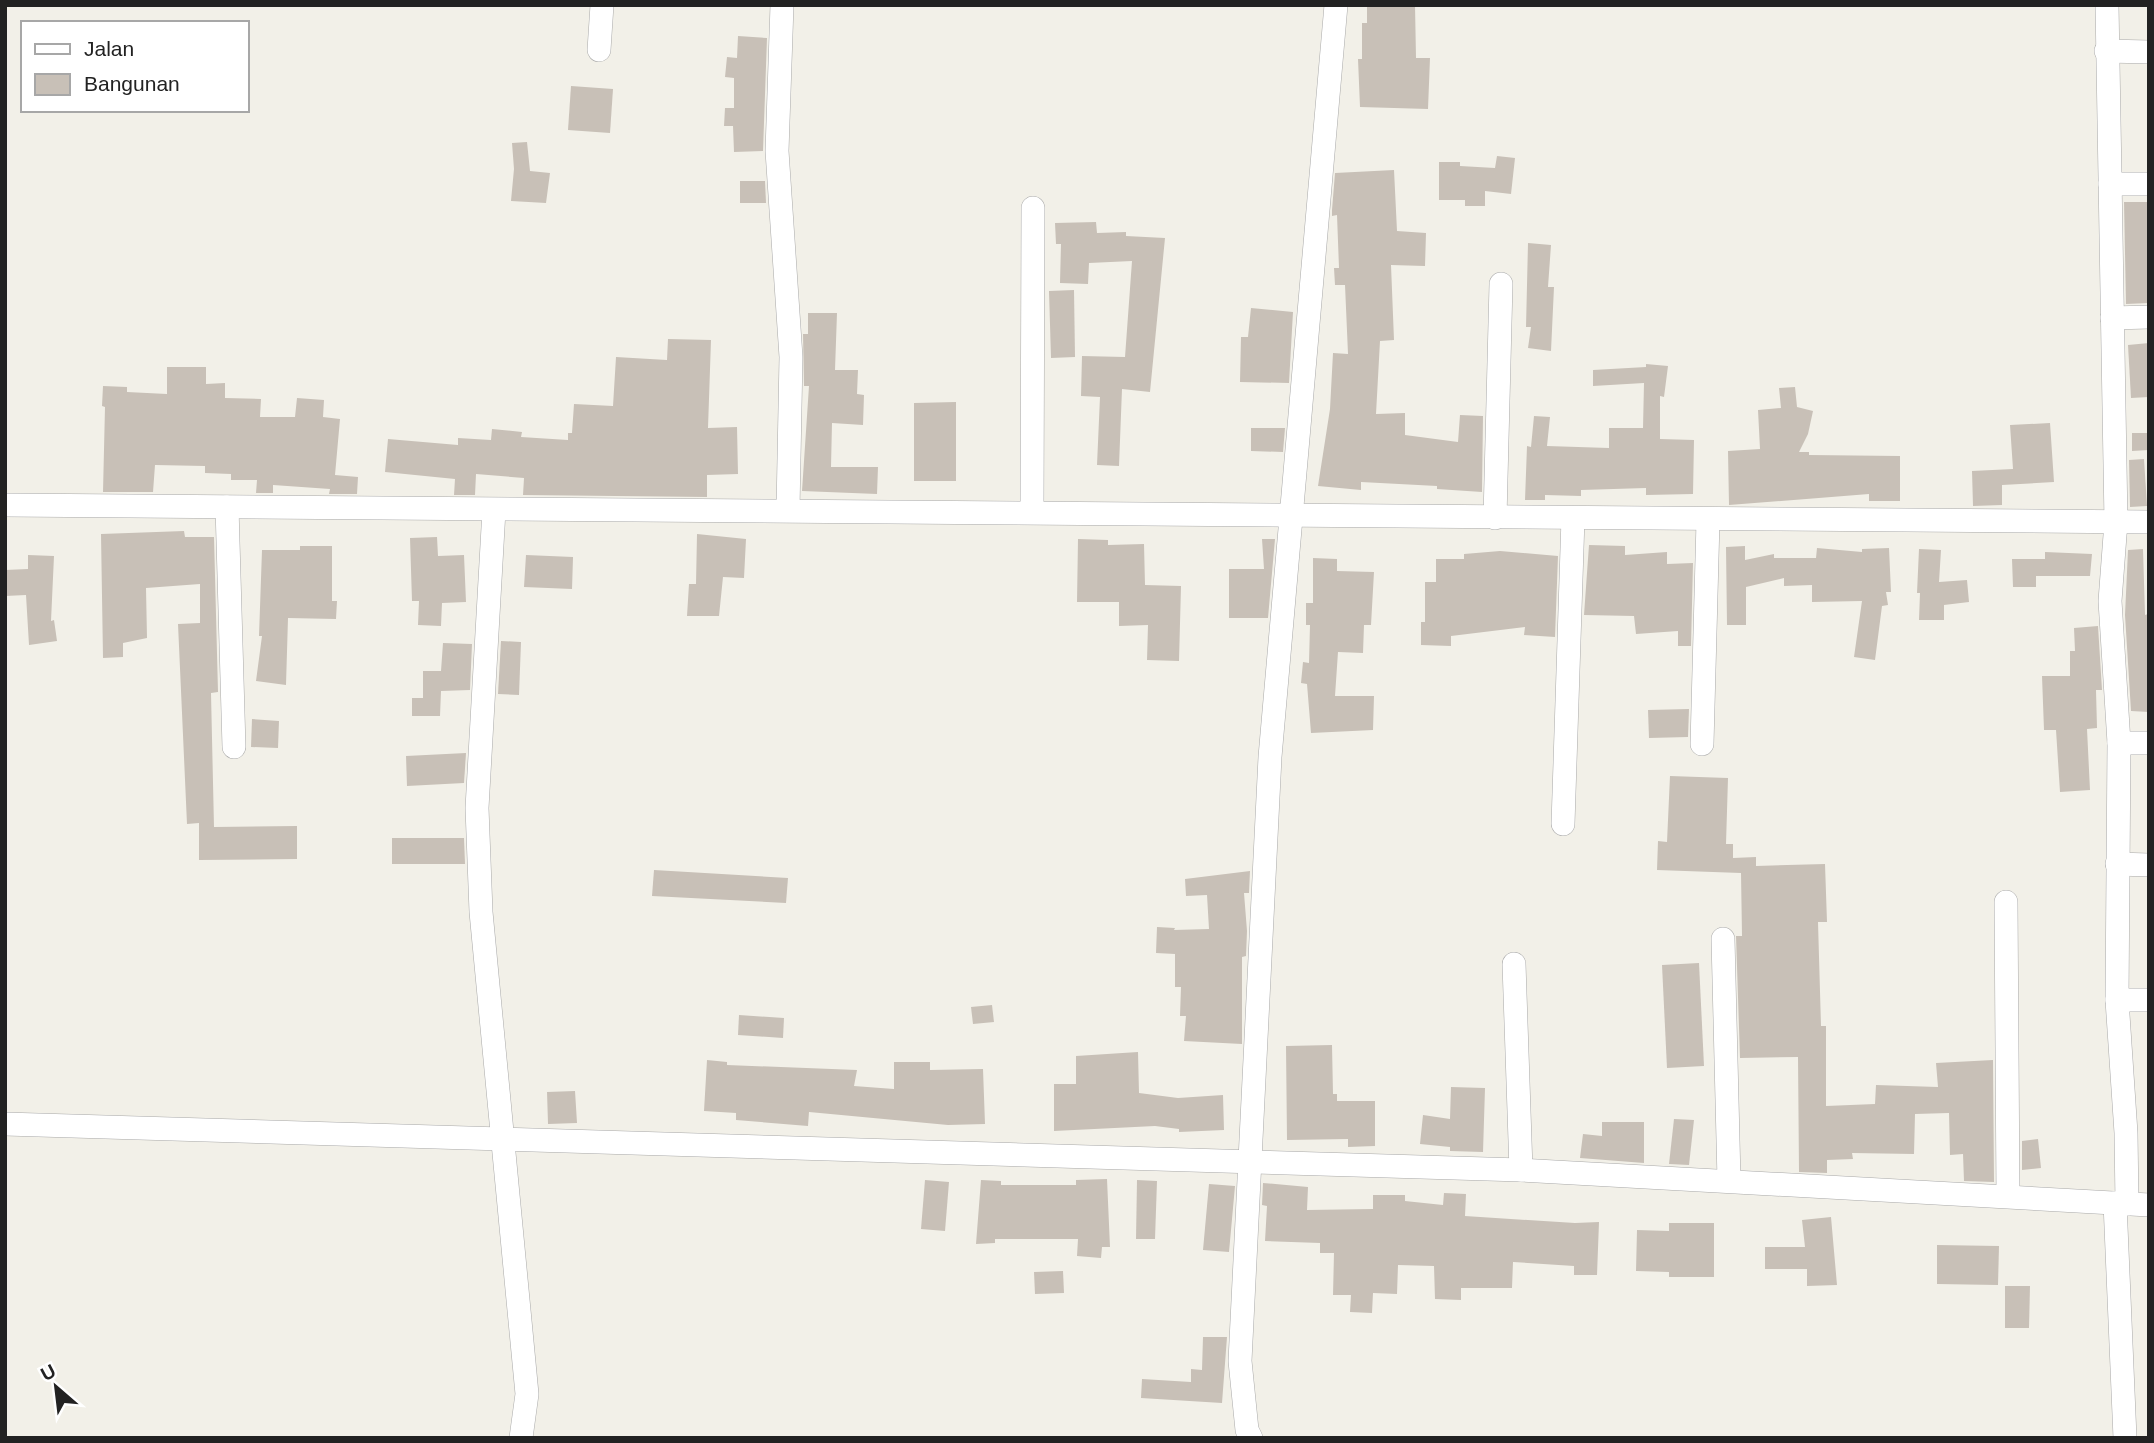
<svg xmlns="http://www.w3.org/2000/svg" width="2154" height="1443" font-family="Helvetica,sans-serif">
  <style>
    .building { fill: #c8c0b7 }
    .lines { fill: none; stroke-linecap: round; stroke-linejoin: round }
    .minor-casing { stroke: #a9a9a9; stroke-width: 24 }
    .minor { stroke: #fff; stroke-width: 23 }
  </style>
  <rect width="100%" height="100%" fill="#f2f0e8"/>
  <!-- building -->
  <g class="building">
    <path d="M 1367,5 L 1415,5 L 1416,58 L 1430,58 L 1428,109 L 1360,107 L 1358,59 L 1362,59 L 1362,23 L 1367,23 Z"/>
    <path d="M 738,36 L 767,38 L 763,151 L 734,152 L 733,126 L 724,126 L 725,108 L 734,108 L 734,78 L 725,77 L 727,57 L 737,58 Z"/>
    <path d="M 571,86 L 613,89 L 610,133 L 568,130 Z"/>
    <path d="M 527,142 L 530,171 L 550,173 L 546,203 L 511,201 L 514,169 L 512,143 Z"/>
    <path d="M 1497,156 L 1515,158 L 1511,194 L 1485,191 L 1485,206 L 1465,206 L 1465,200 L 1439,200 L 1439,162 L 1460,162 L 1460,166 L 1495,168 Z"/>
    <path d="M 1394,170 L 1397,231 L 1426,233 L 1425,266 L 1391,265 L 1394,340 L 1380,341 L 1376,414 L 1405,413 L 1405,435 L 1458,442 L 1460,415 L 1483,416 L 1482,492 L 1437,489 L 1437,486 L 1361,482 L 1361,490 L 1318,486 L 1330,409 L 1333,353 L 1348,354 L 1345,285 L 1335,285 L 1334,268 L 1339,268 L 1337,215 L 1332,216 L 1332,210 L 1335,173 Z"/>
    <path d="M 740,181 L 765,181 L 766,203 L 740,203 Z"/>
    <path d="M 2124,202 L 2149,202 L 2149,303 L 2126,304 Z"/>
    <path d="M 1096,222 L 1097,233 L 1126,232 L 1126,236 L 1165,238 L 1150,392 L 1122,389 L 1119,466 L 1097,465 L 1100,397 L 1081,396 L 1082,356 L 1125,357 L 1132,261 L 1089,263 L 1088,284 L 1060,283 L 1061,244 L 1056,244 L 1055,223 Z"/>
    <path d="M 1528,243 L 1551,245 L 1548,287 L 1554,287 L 1551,351 L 1528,348 L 1531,327 L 1526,327 Z"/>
    <path d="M 1074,290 L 1075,357 L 1051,358 L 1049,291 Z"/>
    <path d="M 1251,308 L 1293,312 L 1289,383 L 1240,382 L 1241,337 L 1248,337 Z"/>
    <path d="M 808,313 L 837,313 L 835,370 L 858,370 L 857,394 L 864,395 L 863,425 L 832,423 L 831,467 L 878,467 L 877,494 L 802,491 L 809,386 L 804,386 L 803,334 L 808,334 Z"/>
    <path d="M 668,339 L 711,340 L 708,428 L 737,427 L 738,474 L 707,475 L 707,497 L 523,495 L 524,478 L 476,474 L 475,495 L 454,495 L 455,479 L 385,472 L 388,439 L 458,445 L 458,438 L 491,440 L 492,429 L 522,432 L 521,437 L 568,440 L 568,433 L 572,433 L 574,404 L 613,406 L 616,357 L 667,360 Z"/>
    <path d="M 2149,343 L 2149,397 L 2131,398 L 2128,345 Z"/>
    <path d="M 1646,364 L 1668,366 L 1664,397 L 1660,396 L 1660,439 L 1694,440 L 1693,494 L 1646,495 L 1646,488 L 1581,490 L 1581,496 L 1545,495 L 1545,500 L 1525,500 L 1527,446 L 1531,447 L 1534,416 L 1550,417 L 1547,446 L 1609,448 L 1609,428 L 1643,428 L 1644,383 L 1593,386 L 1593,370 L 1646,367 Z"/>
    <path d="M 167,367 L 206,367 L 206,384 L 225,383 L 225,398 L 261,399 L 260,417 L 295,417 L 297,398 L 324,400 L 323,417 L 340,419 L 335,475 L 358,477 L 357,494 L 329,494 L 330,489 L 273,485 L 273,493 L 256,493 L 257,480 L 231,480 L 231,474 L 205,473 L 205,466 L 155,465 L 153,492 L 103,492 L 105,407 L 102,406 L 103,386 L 127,387 L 127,392 L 167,394 Z"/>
    <path d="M 1795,387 L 1797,407 L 1813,411 L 1808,434 L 1799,452 L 1809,452 L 1809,455 L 1900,456 L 1900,501 L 1869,501 L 1869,494 L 1729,505 L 1728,451 L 1760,449 L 1758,410 L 1781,408 L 1779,388 Z"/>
    <path d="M 956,402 L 956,481 L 914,481 L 914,403 Z"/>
    <path d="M 2050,423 L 2054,482 L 2002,485 L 2002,505 L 1973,506 L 1972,471 L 2013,469 L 2010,425 Z"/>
    <path d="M 1251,428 L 1285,428 L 1283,452 L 1251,451 Z"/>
    <path d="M 2132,433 L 2149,433 L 2149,450 L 2132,451 Z"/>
    <path d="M 2144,459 L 2147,506 L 2130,507 L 2129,460 Z"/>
    <path d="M 184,531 L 185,537 L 214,537 L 218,692 L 211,693 L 214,827 L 297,826 L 297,859 L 199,860 L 199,823 L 187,824 L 178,624 L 200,623 L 200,584 L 146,588 L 147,638 L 123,643 L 123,657 L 103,658 L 101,534 Z"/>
    <path d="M 697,534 L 746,539 L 744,578 L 723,577 L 719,616 L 687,616 L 689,584 L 696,584 Z"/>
    <path d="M 437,537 L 438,556 L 464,555 L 466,602 L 442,603 L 441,626 L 418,625 L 419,601 L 412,601 L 410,538 Z"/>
    <path d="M 1078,539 L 1108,540 L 1108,545 L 1144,544 L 1145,585 L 1181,586 L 1179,661 L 1147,660 L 1148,625 L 1119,626 L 1119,602 L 1077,602 Z"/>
    <path d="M 1262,539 L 1275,539 L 1268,618 L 1229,618 L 1229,569 L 1264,569 Z"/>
    <path d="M 1589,545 L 1625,546 L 1625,555 L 1667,552 L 1667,564 L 1693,563 L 1691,646 L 1678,646 L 1678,631 L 1636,634 L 1634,616 L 1584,615 Z"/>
    <path d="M 300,546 L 332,546 L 332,601 L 337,601 L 336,619 L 288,618 L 286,685 L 256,681 L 262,636 L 259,636 L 262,550 L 300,550 Z"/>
    <path d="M 1745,546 L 1745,560 L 1774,554 L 1774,558 L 1816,558 L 1817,548 L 1862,552 L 1862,549 L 1889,548 L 1891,592 L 1886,592 L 1888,605 L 1882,606 L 1875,660 L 1854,657 L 1862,601 L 1812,602 L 1812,585 L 1784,586 L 1784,578 L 1746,587 L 1746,625 L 1727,625 L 1726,547 Z"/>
    <path d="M 1919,549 L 1941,550 L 1939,582 L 1967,580 L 1969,602 L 1944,605 L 1944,620 L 1919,620 L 1920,593 L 1917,593 Z"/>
    <path d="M 2143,549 L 2145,615 L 2148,614 L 2149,712 L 2131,711 L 2125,615 L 2128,550 Z"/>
    <path d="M 1500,551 L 1558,556 L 1555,637 L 1524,635 L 1525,627 L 1451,636 L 1451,646 L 1421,645 L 1421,622 L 1425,622 L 1425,582 L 1436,582 L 1436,559 L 1464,559 L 1464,554 Z"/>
    <path d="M 2045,552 L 2092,554 L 2090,576 L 2036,576 L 2036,587 L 2013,587 L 2012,559 L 2045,559 Z"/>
    <path d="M 28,555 L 54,556 L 51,621 L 54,620 L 57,641 L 29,645 L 26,595 L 5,596 L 5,570 L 28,569 Z"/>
    <path d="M 526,555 L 573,557 L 572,589 L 524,587 Z"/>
    <path d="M 1313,558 L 1337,559 L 1337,571 L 1374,572 L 1371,625 L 1364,625 L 1363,653 L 1338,652 L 1335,696 L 1374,696 L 1373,730 L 1311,733 L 1307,684 L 1301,683 L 1303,662 L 1309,663 L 1310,625 L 1306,625 L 1306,603 L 1313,603 Z"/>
    <path d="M 2098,626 L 2102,690 L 2096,690 L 2097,728 L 2087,729 L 2090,790 L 2060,792 L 2056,730 L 2044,730 L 2042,676 L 2070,676 L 2070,651 L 2075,651 L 2074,628 Z"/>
    <path d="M 501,641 L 521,642 L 519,695 L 498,694 Z"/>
    <path d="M 443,643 L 472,644 L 470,690 L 441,691 L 440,716 L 412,716 L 412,698 L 423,698 L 423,671 L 441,671 Z"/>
    <path d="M 1689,709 L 1688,737 L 1649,738 L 1648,710 Z"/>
    <path d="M 252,719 L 279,721 L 278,748 L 251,747 Z"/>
    <path d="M 466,753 L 464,783 L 407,786 L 406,756 Z"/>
    <path d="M 1670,776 L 1728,778 L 1726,844 L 1733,844 L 1733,858 L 1756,857 L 1756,866 L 1825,864 L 1827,922 L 1818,922 L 1821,1026 L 1826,1026 L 1826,1106 L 1875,1104 L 1876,1085 L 1938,1087 L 1936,1063 L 1993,1060 L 1994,1182 L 1964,1181 L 1963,1154 L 1950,1155 L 1949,1113 L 1915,1114 L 1914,1154 L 1852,1153 L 1853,1159 L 1827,1160 L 1827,1173 L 1799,1172 L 1798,1057 L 1740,1058 L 1736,936 L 1742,936 L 1741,873 L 1657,870 L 1658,841 L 1667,842 Z"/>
    <path d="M 392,838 L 464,838 L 465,864 L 392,864 Z"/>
    <path d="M 654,870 L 788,878 L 786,903 L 652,896 Z"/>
    <path d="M 1250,871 L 1249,893 L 1244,893 L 1247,931 L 1246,956 L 1242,957 L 1242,1044 L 1184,1041 L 1186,1016 L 1180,1016 L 1181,987 L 1175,987 L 1175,954 L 1156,953 L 1157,927 L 1175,928 L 1174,930 L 1209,929 L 1207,895 L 1186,896 L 1185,879 Z"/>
    <path d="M 1699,963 L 1704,1066 L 1667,1068 L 1662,965 Z"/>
    <path d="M 992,1005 L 994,1022 L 973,1024 L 971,1007 Z"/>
    <path d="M 739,1015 L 784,1018 L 783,1038 L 738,1035 Z"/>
    <path d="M 1332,1045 L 1333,1094 L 1337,1094 L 1337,1101 L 1375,1101 L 1375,1146 L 1348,1147 L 1348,1139 L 1287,1140 L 1286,1046 Z"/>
    <path d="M 1138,1052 L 1139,1093 L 1178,1098 L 1223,1095 L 1224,1130 L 1179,1132 L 1179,1129 L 1155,1126 L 1054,1131 L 1054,1084 L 1076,1084 L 1076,1056 Z"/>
    <path d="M 707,1060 L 727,1062 L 727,1065 L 857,1070 L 854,1086 L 894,1089 L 894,1062 L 930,1062 L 930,1070 L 983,1069 L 985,1124 L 948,1125 L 809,1112 L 808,1126 L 736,1120 L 736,1113 L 704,1111 Z"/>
    <path d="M 1451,1087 L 1485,1088 L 1483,1152 L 1450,1151 L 1450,1147 L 1420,1144 L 1423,1115 L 1450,1119 Z"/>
    <path d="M 575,1091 L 577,1123 L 548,1124 L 547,1092 Z"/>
    <path d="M 1674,1119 L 1694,1120 L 1689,1165 L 1669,1164 Z"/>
    <path d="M 1602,1122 L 1644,1122 L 1644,1163 L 1580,1158 L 1583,1134 L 1602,1136 Z"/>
    <path d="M 2038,1139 L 2041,1168 L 2022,1170 L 2022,1141 Z"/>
    <path d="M 1107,1179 L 1110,1247 L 1102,1247 L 1101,1258 L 1077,1256 L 1078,1239 L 995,1239 L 995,1243 L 976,1244 L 981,1180 L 1001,1181 L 1001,1185 L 1076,1185 L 1076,1180 Z"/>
    <path d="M 925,1180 L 949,1182 L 945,1231 L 921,1229 Z"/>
    <path d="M 1137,1180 L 1157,1181 L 1155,1239 L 1136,1239 Z"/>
    <path d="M 1263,1183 L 1308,1187 L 1307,1210 L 1373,1209 L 1373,1195 L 1405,1195 L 1405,1201 L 1443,1205 L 1444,1193 L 1466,1194 L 1465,1216 L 1575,1223 L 1599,1222 L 1597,1275 L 1574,1275 L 1574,1266 L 1513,1262 L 1512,1288 L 1461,1288 L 1461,1300 L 1435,1299 L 1434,1266 L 1398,1265 L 1397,1294 L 1373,1293 L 1372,1313 L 1350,1312 L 1351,1295 L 1333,1295 L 1334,1253 L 1320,1253 L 1320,1243 L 1265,1241 L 1267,1206 L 1262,1205 Z"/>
    <path d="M 1209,1184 L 1235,1186 L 1229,1252 L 1203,1250 Z"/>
    <path d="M 1831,1217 L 1837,1285 L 1807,1286 L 1807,1269 L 1765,1269 L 1765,1247 L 1805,1247 L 1802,1220 Z"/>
    <path d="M 1669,1223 L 1714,1223 L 1714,1277 L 1669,1277 L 1669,1272 L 1636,1271 L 1637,1230 L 1669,1231 Z"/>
    <path d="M 1937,1245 L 1999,1246 L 1998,1285 L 1937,1284 Z"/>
    <path d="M 1063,1271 L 1064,1293 L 1035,1294 L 1034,1272 Z"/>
    <path d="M 2005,1286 L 2030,1286 L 2029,1328 L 2005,1328 Z"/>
    <path d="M 1203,1337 L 1227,1337 L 1222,1403 L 1141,1398 L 1142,1379 L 1191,1382 L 1191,1369 L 1202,1370 Z"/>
  </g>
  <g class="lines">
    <defs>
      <g id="minor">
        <path d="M 782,5 L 777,151 L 791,357 L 788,509"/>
        <path d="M 2107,5 L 2116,522 L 2110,601 L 2119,743 L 2149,743"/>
        <path d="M 599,50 L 602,5"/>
        <path d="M 2106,51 L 2149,52"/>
        <path d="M 2110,184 L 2149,184"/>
        <path d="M 2112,318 L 2149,317"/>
        <path d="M 5,505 L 2149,522"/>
        <path d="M 227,507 L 234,747"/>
        <path d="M 494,510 L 477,808 L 481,912 L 527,1394 L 521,1438"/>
        <path d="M 1032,512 L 1033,208"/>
        <path d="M 1495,518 L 1501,284"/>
        <path d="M 2119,743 L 2117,1000 L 2126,1133 L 2127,1204"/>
        <path d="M 1702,744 L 1708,521"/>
        <path d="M 1563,824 L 1573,518"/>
        <path d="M 2117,864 L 2149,865"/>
        <path d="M 2006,902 L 2008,1196"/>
        <path d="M 1723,939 L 1729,1180"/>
        <path d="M 1514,964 L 1521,1170"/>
        <path d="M 2117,1000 L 2149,1000"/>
        <path d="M 5,1124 L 1521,1170 L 2149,1205"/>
        <path d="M 2115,1203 L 2125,1438"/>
        <path d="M 1251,1438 L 1247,1430 L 1240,1361 L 1270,757 L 1336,5"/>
      </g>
    </defs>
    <!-- minor casing -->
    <use href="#minor" class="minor-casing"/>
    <!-- minor -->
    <use href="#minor" class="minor"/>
  </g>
  <!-- border -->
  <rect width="2154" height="1443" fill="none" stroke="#222222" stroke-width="14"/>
  <!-- legend -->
  <rect x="21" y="21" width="228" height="91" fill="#ffffff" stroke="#a7a7a7" stroke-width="2"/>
  <rect x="35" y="44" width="35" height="10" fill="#ffffff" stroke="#a7a7a7" stroke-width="2"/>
  <text x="84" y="56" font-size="21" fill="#222222">Jalan</text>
  <rect x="35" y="74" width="35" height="21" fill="#c8c0b7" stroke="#a7a7a7" stroke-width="2"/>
  <text x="84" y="91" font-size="21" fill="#222222">Bangunan</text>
  <!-- north arrow -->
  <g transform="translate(56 1387) rotate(332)" stroke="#ffffff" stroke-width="5" paint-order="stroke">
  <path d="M0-5L12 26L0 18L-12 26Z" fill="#222222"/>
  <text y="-10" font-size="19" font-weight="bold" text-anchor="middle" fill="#222222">U</text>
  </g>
</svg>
